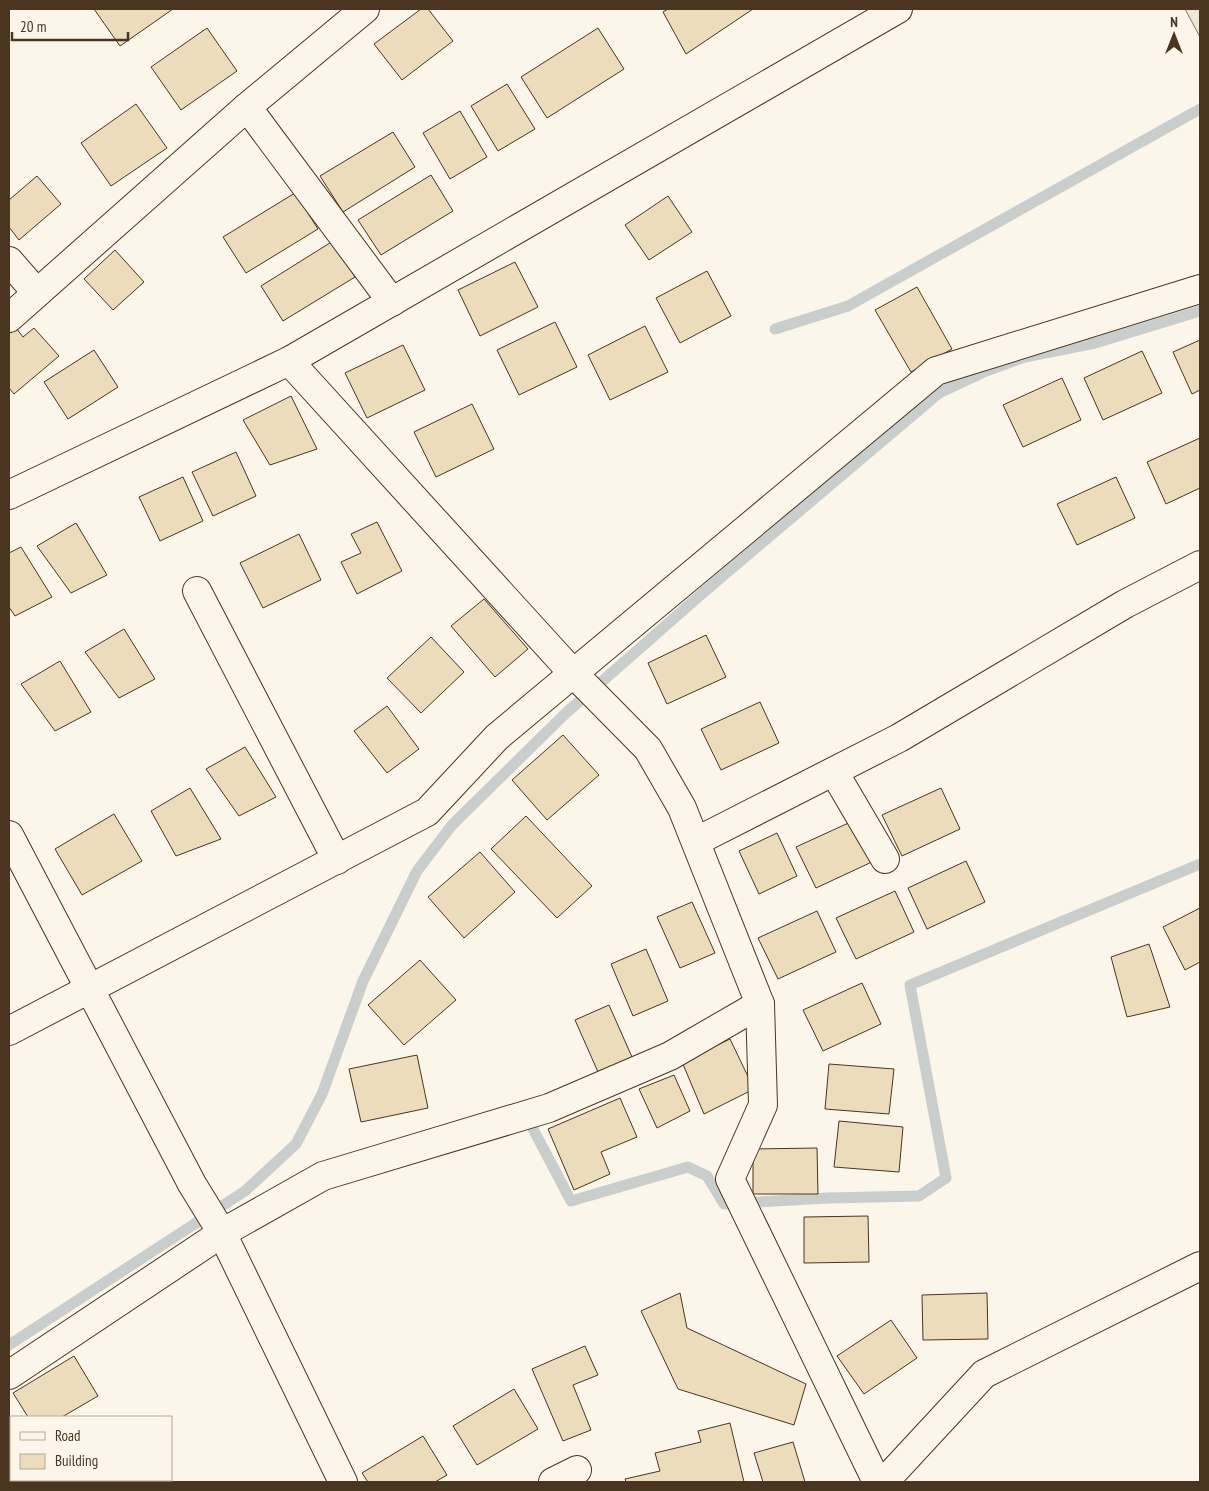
<svg xmlns="http://www.w3.org/2000/svg" width="1209" height="1491" font-family="'PT Sans Narrow',sans-serif">
  <style>
    .parking { fill: #ede7d9; stroke: #887966 }
    .lines { fill: none; stroke-linecap: round; stroke-linejoin: round }
    .stream { stroke: #c9cecd; stroke-width: 11 }
    .building { fill: #ecdcbc; stroke: #4a3520 }
    .minor-casing { stroke: #4a3520; stroke-width: 30 }
    .minor { stroke: #fbf6e9; stroke-width: 28 }
  </style>
  <rect width="100%" height="100%" fill="#fbf6e9"/>
  <!-- parking -->
  <path class="parking" d="M 1185,9 L 1200,9 L 1200,37 Z"/>
  <g class="lines">
    <!-- stream -->
    <g class="stream">
      <path d="M 775,329 L 848,306 L 1200,109"/>
      <path d="M 532,1127 L 571,1201 L 688,1167 L 707,1176 L 724,1204 L 828,1198 L 919,1196 L 946,1178 L 910,985 L 1200,864"/>
      <path d="M 9,1345 L 245,1191 L 296,1144 L 322,1094 L 363,981 L 417,871 L 452,825 L 566,713 L 705,591 L 939,393 L 986,371 L 1025,357 L 1095,343 L 1200,311"/>
    </g>
  </g>
  <!-- building -->
  <g class="building">
    <path d="M 94,9 L 173,9 L 120,46 Z"/>
    <path d="M 421,9 L 428,9 L 453,41 L 402,80 L 374,44 Z"/>
    <path d="M 668,9 L 753,9 L 686,54 L 663,12 Z"/>
    <path d="M 207,28 L 237,71 L 181,110 L 151,67 Z"/>
    <path d="M 598,28 L 624,69 L 547,118 L 521,77 Z"/>
    <path d="M 507,84 L 535,129 L 498,151 L 471,106 Z"/>
    <path d="M 136,104 L 167,148 L 111,186 L 81,143 Z"/>
    <path d="M 460,111 L 487,157 L 450,179 L 423,133 Z"/>
    <path d="M 393,132 L 415,167 L 343,212 L 320,176 Z"/>
    <path d="M 431,175 L 453,211 L 381,255 L 358,220 Z"/>
    <path d="M 37,176 L 61,204 L 19,240 L 9,227 L 9,200 Z"/>
    <path d="M 295,193 L 318,229 L 246,273 L 223,237 Z"/>
    <path d="M 668,196 L 692,232 L 649,260 L 625,225 Z"/>
    <path d="M 333,241 L 355,277 L 283,321 L 261,286 Z"/>
    <path d="M 115,250 L 144,282 L 113,310 L 84,279 Z"/>
    <path d="M 515,262 L 538,307 L 480,336 L 458,290 Z"/>
    <path d="M 707,271 L 731,316 L 680,343 L 656,298 Z"/>
    <path d="M 917,287 L 952,349 L 911,372 L 875,310 Z"/>
    <path d="M 555,322 L 577,367 L 519,395 L 497,350 Z"/>
    <path d="M 645,326 L 668,372 L 610,400 L 588,355 Z"/>
    <path d="M 16,328 L 23,337 L 34,328 L 59,356 L 14,394 L 9,388 L 9,334 Z"/>
    <path d="M 1200,340 L 1200,390 L 1192,394 L 1173,352 Z"/>
    <path d="M 403,345 L 425,390 L 367,418 L 345,373 Z"/>
    <path d="M 94,350 L 118,387 L 68,419 L 44,382 Z"/>
    <path d="M 1142,351 L 1162,393 L 1103,420 L 1084,378 Z"/>
    <path d="M 1062,378 L 1081,420 L 1023,447 L 1003,405 Z"/>
    <path d="M 291,396 L 317,449 L 270,465 L 243,420 Z"/>
    <path d="M 472,404 L 494,449 L 436,477 L 414,432 Z"/>
    <path d="M 1200,438 L 1200,488 L 1166,504 L 1147,462 Z"/>
    <path d="M 236,452 L 256,496 L 213,516 L 192,472 Z"/>
    <path d="M 183,477 L 203,521 L 160,541 L 139,497 Z"/>
    <path d="M 1116,477 L 1135,518 L 1077,545 L 1057,504 Z"/>
    <path d="M 377,522 L 402,571 L 357,594 L 341,562 L 361,553 L 351,534 Z"/>
    <path d="M 76,523 L 107,575 L 71,593 L 37,546 Z"/>
    <path d="M 299,534 L 321,580 L 263,608 L 240,563 Z"/>
    <path d="M 21,547 L 52,597 L 15,616 L 9,607 L 9,553 Z"/>
    <path d="M 484,599 L 528,649 L 495,677 L 451,626 Z"/>
    <path d="M 124,629 L 155,679 L 119,698 L 85,652 Z"/>
    <path d="M 706,635 L 726,677 L 667,704 L 648,663 Z"/>
    <path d="M 431,637 L 464,672 L 421,713 L 387,678 Z"/>
    <path d="M 60,661 L 91,712 L 55,731 L 21,684 Z"/>
    <path d="M 760,702 L 779,743 L 721,770 L 701,729 Z"/>
    <path d="M 387,706 L 419,749 L 387,773 L 354,731 Z"/>
    <path d="M 563,735 L 599,775 L 547,820 L 512,780 Z"/>
    <path d="M 245,747 L 276,797 L 239,816 L 206,769 Z"/>
    <path d="M 190,788 L 221,839 L 176,856 L 151,811 Z"/>
    <path d="M 941,788 L 960,829 L 902,856 L 882,815 Z"/>
    <path d="M 114,814 L 142,861 L 82,895 L 55,849 Z"/>
    <path d="M 526,816 L 592,886 L 557,918 L 491,849 Z"/>
    <path d="M 855,820 L 874,861 L 816,888 L 796,847 Z"/>
    <path d="M 777,833 L 797,876 L 759,894 L 739,851 Z"/>
    <path d="M 480,852 L 515,892 L 464,938 L 428,897 Z"/>
    <path d="M 966,861 L 985,902 L 927,929 L 908,888 Z"/>
    <path d="M 895,891 L 914,932 L 856,959 L 836,918 Z"/>
    <path d="M 692,902 L 715,953 L 680,968 L 657,917 Z"/>
    <path d="M 1200,908 L 1200,962 L 1185,970 L 1163,927 Z"/>
    <path d="M 817,911 L 836,952 L 778,979 L 758,938 Z"/>
    <path d="M 1149,944 L 1170,1007 L 1127,1017 L 1111,957 Z"/>
    <path d="M 646,949 L 668,1001 L 633,1016 L 611,964 Z"/>
    <path d="M 420,960 L 456,1000 L 404,1045 L 368,1005 Z"/>
    <path d="M 862,983 L 881,1024 L 823,1051 L 803,1010 Z"/>
    <path d="M 609,1005 L 632,1057 L 598,1072 L 575,1020 Z"/>
    <path d="M 730,1039 L 754,1089 L 704,1114 L 682,1062 Z"/>
    <path d="M 417,1055 L 428,1108 L 361,1122 L 349,1069 Z"/>
    <path d="M 829,1064 L 894,1069 L 889,1114 L 825,1109 Z"/>
    <path d="M 674,1075 L 690,1111 L 657,1128 L 639,1089 Z"/>
    <path d="M 620,1098 L 637,1137 L 601,1152 L 610,1174 L 574,1190 L 548,1129 Z"/>
    <path d="M 839,1121 L 903,1127 L 899,1172 L 834,1167 Z"/>
    <path d="M 817,1148 L 818,1194 L 753,1194 L 753,1149 Z"/>
    <path d="M 868,1216 L 869,1262 L 804,1263 L 804,1217 Z"/>
    <path d="M 680,1293 L 687,1328 L 806,1384 L 794,1425 L 678,1389 L 641,1311 Z"/>
    <path d="M 987,1293 L 988,1339 L 923,1340 L 922,1295 Z"/>
    <path d="M 891,1320 L 917,1358 L 864,1394 L 837,1356 Z"/>
    <path d="M 585,1346 L 598,1375 L 573,1385 L 591,1430 L 563,1441 L 532,1369 Z"/>
    <path d="M 74,1356 L 98,1396 L 62,1417 L 28,1417 L 13,1393 Z"/>
    <path d="M 514,1389 L 538,1429 L 477,1465 L 453,1426 Z"/>
    <path d="M 730,1423 L 744,1482 L 626,1482 L 625,1479 L 660,1471 L 655,1453 L 701,1442 L 698,1431 Z"/>
    <path d="M 423,1436 L 447,1475 L 435,1482 L 368,1482 L 362,1473 Z"/>
    <path d="M 793,1442 L 805,1482 L 763,1482 L 754,1453 Z"/>
    <path d="M 12,1480 L 35,1480 L 37,1482 L 9,1482 Z"/>
    <path d="M 64,1480 L 94,1480 L 88,1482 L 66,1482 Z"/>
  </g>
  <g class="lines">
    <defs>
      <g id="minor">
        <path d="M 247,107 L 392,302"/>
        <path d="M 9,261 L 37,293"/>
        <path d="M 9,318 L 247,107 L 365,9"/>
        <path d="M 289,361 L 572,672 L 648,749 L 682,808 L 760,1004 L 763,1105 L 730,1179 L 877,1482"/>
        <path d="M 9,495 L 289,361 L 898,9"/>
        <path d="M 197,591 L 337,860"/>
        <path d="M 834,772 L 885,859"/>
        <path d="M 9,835 L 192,1184 L 222,1233 L 343,1482"/>
        <path d="M 697,841 L 899,738 L 1125,604 L 1200,565"/>
        <path d="M 9,1031 L 427,812 L 497,737 L 936,371 L 1200,289"/>
        <path d="M 9,1375 L 222,1233 L 323,1176 L 549,1108 L 670,1056 L 760,1004"/>
        <path d="M 553,1482 L 577,1470"/>
        <path d="M 884,1482 L 984,1374 L 1200,1266"/>
      </g>
    </defs>
    <!-- minor casing -->
    <use href="#minor" class="minor-casing"/>
    <!-- minor -->
    <use href="#minor" class="minor"/>
  </g>
  <!-- border -->
  <rect width="1209" height="1491" fill="none" stroke="#4a3520" stroke-width="20"/>
  <!-- legend -->
  <rect x="10" y="1416" width="162" height="65" fill="#fbf6e9" stroke="#b4a999"/>
  <rect x="20" y="1432" width="25" height="8" fill="#fbf6e9" stroke="#b4a999"/>
  <text x="55" y="1441" font-size="15" fill="#4a3520">Road</text>
  <rect x="20" y="1454" width="25" height="15" fill="#ecdcbc" stroke="#b4a999"/>
  <text x="55" y="1466" font-size="15" fill="#4a3520">Building</text>
  <!-- north arrow -->
  <g transform="translate(1174 35)" stroke="#fbf6e9" stroke-width="4" paint-order="stroke">
  <path d="M0-4L9 19L0 12L-9 19Z" fill="#4a3520"/>
  <text y="-8" font-size="14" font-weight="bold" text-anchor="middle" fill="#4a3520">N</text>
  </g>
  <!-- scale -->
  <path d="M12 32v8h116v-8" fill="none" stroke="#4a3520" stroke-width="2.5"/>
  <text x="20" y="32" font-size="15" fill="#4a3520" stroke="#fbf6e9" stroke-width="4" paint-order="stroke">20 m</text>
</svg>
